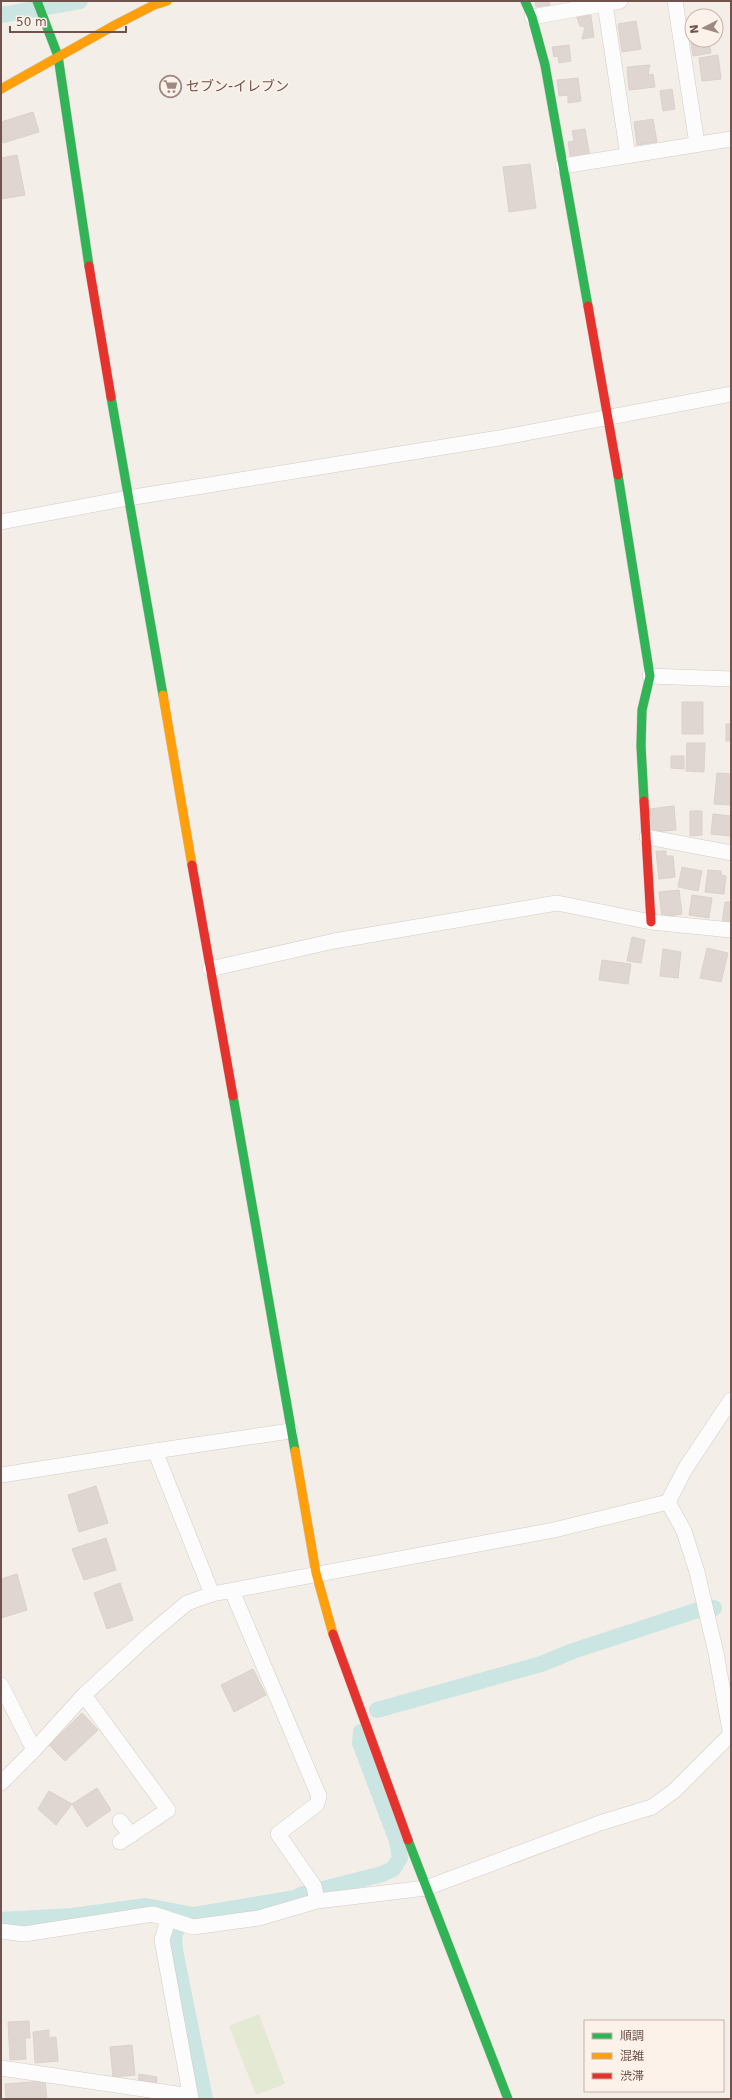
<svg xmlns="http://www.w3.org/2000/svg" width="732" height="2100" font-family="'DejaVu Sans','Noto Sans JP',sans-serif">
  <style>
    .green { fill: #e4e9d4 }
    .lines { fill: none; stroke-linecap: round; stroke-linejoin: round }
    .canal { stroke: #cbe5e2; stroke-width: 16 }
    .building { fill: #e0d6d1; stroke: #dcd0cb }
    .street-casing { stroke: #d3cbc7; stroke-width: 16 }
    .fast-casing { stroke: #d3c9c5; stroke-width: 10 }
    .slow-casing { stroke: #d3c9c5; stroke-width: 10 }
    .jam-casing { stroke: #d3c9c5; stroke-width: 10 }
    .street { stroke: #fdfcfc; stroke-width: 15 }
    .fast { stroke: #30b455; stroke-width: 9 }
    .slow { stroke: #ff9f0a; stroke-width: 9 }
    .jam { stroke: #e5322d; stroke-width: 9 }
    .labels { text-anchor: middle; dominant-baseline: central; stroke-width: 3.5; stroke-linejoin: round; paint-order: stroke }
    .poi-label { font-size: 14px; fill: #6f534c; stroke: #fdf2e9; text-anchor: start }
  </style>
  <rect width="100%" height="100%" fill="#f4eee8"/>
  <!-- green -->
  <path class="green" d="M 259,2014 L 285,2084 L 256,2095 L 229,2026 Z"/>
  <g class="lines">
    <!-- canal -->
    <g class="canal">
      <path d="M 1,15 L 80,1"/>
      <path d="M 377,1710 L 541,1664 L 573,1651 L 695,1611 L 714,1608"/>
      <path d="M 184,1914 L 174,1936 L 175,1950 L 205,2099"/>
      <path d="M 1,1920 L 72,1916 L 146,1906 L 194,1915 L 295,1898 L 303,1894 L 382,1874 L 393,1869 L 400,1858 L 397,1841 L 360,1743 L 361,1732"/>
    </g>
  </g>
  <!-- building -->
  <g class="building">
    <path d="M 535,1 L 549,1 L 550,5 L 536,7 Z"/>
    <path d="M 590,10 L 594,37 L 582,39 L 585,27 L 580,26 L 576,15 Z"/>
    <path d="M 636,21 L 641,49 L 622,52 L 618,24 Z"/>
    <path d="M 689,28 L 692,28 L 692,40 L 709,40 L 711,53 L 693,56 Z"/>
    <path d="M 569,45 L 571,61 L 559,63 L 558,56 L 554,57 L 552,47 Z"/>
    <path d="M 718,55 L 721,79 L 702,81 L 699,58 Z"/>
    <path d="M 650,65 L 648,75 L 653,74 L 655,87 L 629,90 L 627,67 Z"/>
    <path d="M 578,78 L 581,101 L 568,103 L 568,95 L 559,96 L 557,80 Z"/>
    <path d="M 672,89 L 675,109 L 663,111 L 660,91 Z"/>
    <path d="M 33,112 L 39,132 L 3,143 L 1,122 Z"/>
    <path d="M 653,119 L 657,142 L 637,145 L 634,122 Z"/>
    <path d="M 585,129 L 590,157 L 571,161 L 568,142 L 574,141 L 572,131 Z"/>
    <path d="M 17,155 L 25,195 L 1,199 L 1,158 Z"/>
    <path d="M 530,164 L 536,208 L 509,212 L 503,167 Z"/>
    <rect x="682" y="702" width="21" height="32"/>
    <rect x="726" y="724" width="5" height="17"/>
    <path d="M 687,743 L 705,743 L 704,772 L 686,771 Z"/>
    <path d="M 671,756 L 684,756 L 684,769 L 671,768 Z"/>
    <path d="M 717,773 L 731,774 L 731,805 L 714,804 Z"/>
    <path d="M 674,806 L 676,830 L 652,832 L 650,809 Z"/>
    <path d="M 690,811 L 702,811 L 702,835 L 690,836 Z"/>
    <path d="M 713,814 L 731,816 L 731,836 L 711,834 Z"/>
    <path d="M 656,851 L 666,851 L 666,856 L 673,856 L 675,877 L 659,879 Z"/>
    <path d="M 682,867 L 702,871 L 698,891 L 678,887 Z"/>
    <path d="M 708,870 L 721,871 L 721,875 L 726,876 L 724,894 L 705,892 Z"/>
    <path d="M 679,890 L 682,914 L 662,917 L 659,892 Z"/>
    <path d="M 692,895 L 712,898 L 709,918 L 689,915 Z"/>
    <path d="M 725,902 L 731,902 L 731,924 L 722,923 Z"/>
    <path d="M 632,937 L 645,940 L 641,963 L 627,961 Z"/>
    <path d="M 707,948 L 728,953 L 721,982 L 700,978 Z"/>
    <path d="M 663,949 L 681,952 L 678,978 L 660,976 Z"/>
    <path d="M 602,960 L 631,964 L 628,984 L 599,980 Z"/>
    <path d="M 96,1486 L 108,1523 L 79,1532 L 68,1495 Z"/>
    <path d="M 106,1538 L 116,1570 L 84,1580 L 72,1549 Z"/>
    <path d="M 17,1574 L 27,1610 L 1,1618 L 1,1579 Z"/>
    <path d="M 120,1583 L 133,1620 L 107,1629 L 94,1593 Z"/>
    <path d="M 253,1669 L 266,1695 L 234,1712 L 221,1685 Z"/>
    <path d="M 82,1713 L 98,1730 L 65,1761 L 49,1745 Z"/>
    <path d="M 97,1788 L 111,1810 L 87,1827 L 72,1804 Z"/>
    <path d="M 49,1791 L 72,1804 L 56,1825 L 38,1809 Z"/>
    <path d="M 29,2021 L 30,2038 L 25,2038 L 26,2059 L 10,2060 L 8,2022 Z"/>
    <path d="M 49,2030 L 49,2038 L 56,2037 L 58,2061 L 35,2063 L 33,2032 Z"/>
    <path d="M 132,2045 L 135,2075 L 113,2077 L 110,2047 Z"/>
    <path d="M 139,2074 L 157,2077 L 156,2089 L 138,2086 Z"/>
    <path d="M 45,2081 L 47,2099 L 6,2099 L 5,2084 Z"/>
  </g>
  <g class="lines">
    <defs>
      <g id="street">
        <path d="M 675,1 L 697,144"/>
        <path d="M 605,4 L 628,156"/>
        <path d="M 532,17 L 620,1"/>
        <path d="M 563,166 L 731,139"/>
        <path d="M 1,522 L 128,498 L 499,438 L 731,394"/>
        <path d="M 650,676 L 731,679"/>
        <path d="M 647,837 L 731,853"/>
        <path d="M 210,969 L 334,941 L 557,903 L 651,922 L 731,930"/>
        <path d="M 155,1451 L 290,1431"/>
        <path d="M 1,1475 L 155,1451 L 212,1594 L 554,1530 L 668,1502 L 685,1469 L 731,1400"/>
        <path d="M 668,1502 L 684,1531 L 697,1572 L 716,1653 L 731,1736"/>
        <path d="M 232,1591 L 319,1796 L 317,1804 L 278,1834 L 314,1886 L 317,1901"/>
        <path d="M 1,1685 L 34,1750 L 84,1695 L 150,1634 L 187,1603 L 212,1594"/>
        <path d="M 84,1695 L 168,1810 L 120,1842"/>
        <path d="M 1,1783 L 34,1750"/>
        <path d="M 120,1821 L 131,1835"/>
        <path d="M 168,1920 L 162,1940 L 191,2099"/>
        <path d="M 1,1931 L 24,1934 L 153,1914 L 193,1927 L 259,1918 L 317,1901 L 426,1888 L 600,1823 L 652,1807 L 674,1791 L 731,1734"/>
        <path d="M 1,2068 L 190,2096"/>
      </g>
      <g id="fast">
        <path d="M 37,1 L 58,56 L 89,266"/>
        <path d="M 525,1 L 532,17 L 545,65 L 588,306"/>
        <path d="M 111,397 L 163,695"/>
        <path d="M 618,475 L 650,676 L 642,710 L 641,746 L 644,801"/>
        <path d="M 233,1096 L 295,1451"/>
        <path d="M 408,1840 L 508,2099"/>
      </g>
      <g id="slow">
        <path d="M 1,89 L 115,25 L 154,5 L 167,1"/>
        <path d="M 163,695 L 192,865"/>
        <path d="M 295,1451 L 316,1573 L 333,1634"/>
      </g>
      <g id="jam">
        <path d="M 89,266 L 111,397"/>
        <path d="M 588,306 L 618,475"/>
        <path d="M 644,801 L 651,922"/>
        <path d="M 192,865 L 233,1096"/>
        <path d="M 333,1634 L 408,1840"/>
      </g>
    </defs>
    <!-- street casing -->
    <use href="#street" class="street-casing"/>
    <!-- fast casing -->
    <use href="#fast" class="fast-casing"/>
    <!-- slow casing -->
    <use href="#slow" class="slow-casing"/>
    <!-- jam casing -->
    <use href="#jam" class="jam-casing"/>
    <!-- street -->
    <use href="#street" class="street"/>
    <!-- fast -->
    <use href="#fast" class="fast"/>
    <!-- slow -->
    <use href="#slow" class="slow"/>
    <!-- jam -->
    <use href="#jam" class="jam"/>
  </g>
  <!-- icons -->
  <defs>
    <symbol id="supermarket-ring" viewBox="-11 -11 22 22"><circle r="9.5" fill="#fdf2e9" stroke="#9e8983" stroke-width="1.5"/><path d="M-6-5.5h2.5l.6 2H6L4.5 2H-2.5L-4.4-4H-6ZM-1.5 3.2a1.3 1.3 0 1 0 .1 0ZM3 3.2a1.3 1.3 0 1 0 .1 0Z" fill="#9e8983"/></symbol>
  </defs>
  <g fill-rule="evenodd">
    <use href="#supermarket-ring" x="158" y="74" width="25" height="25"/>
  </g>
  <g class="labels">
    <!-- poi labels -->
    <g class="poi-label">
      <text x="186" y="86">セブン-イレブン</text>
    </g>
  </g>
  <!-- border -->
  <rect width="732" height="2100" fill="none" stroke="#6f534c" stroke-width="4"/>
  <!-- legend -->
  <rect x="584" y="2020" width="140" height="72" fill="#fdf2e9" stroke="#c4b2aa"/>
  <rect x="592" y="2033" width="20" height="6" fill="#30b455" stroke="#c4b2aa"/>
  <text x="620" y="2040" font-size="12" fill="#6f534c">順調</text>
  <rect x="592" y="2053" width="20" height="6" fill="#ff9f0a" stroke="#c4b2aa"/>
  <text x="620" y="2060" font-size="12" fill="#6f534c">混雑</text>
  <rect x="592" y="2073" width="20" height="6" fill="#e5322d" stroke="#c4b2aa"/>
  <text x="620" y="2080" font-size="12" fill="#6f534c">渋滞</text>
  <!-- north arrow -->
  <g transform="translate(704 28) rotate(264)"><circle r="19" fill="#fdf2e9" stroke="#c4b2aa"/>
  <path d="M0-3L7 15L0 10L-7 15Z" fill="#9e8983"/>
  <text y="-6" font-size="11" font-weight="bold" text-anchor="middle" fill="#6f534c">N</text>
  </g>
  <!-- scale -->
  <path d="M10 26v6h116v-6" fill="none" stroke="#6f534c" stroke-width="2"/>
  <text x="16" y="26" font-size="12" fill="#6f534c" stroke="#fdf2e9" stroke-width="3" paint-order="stroke">50 m</text>
</svg>
